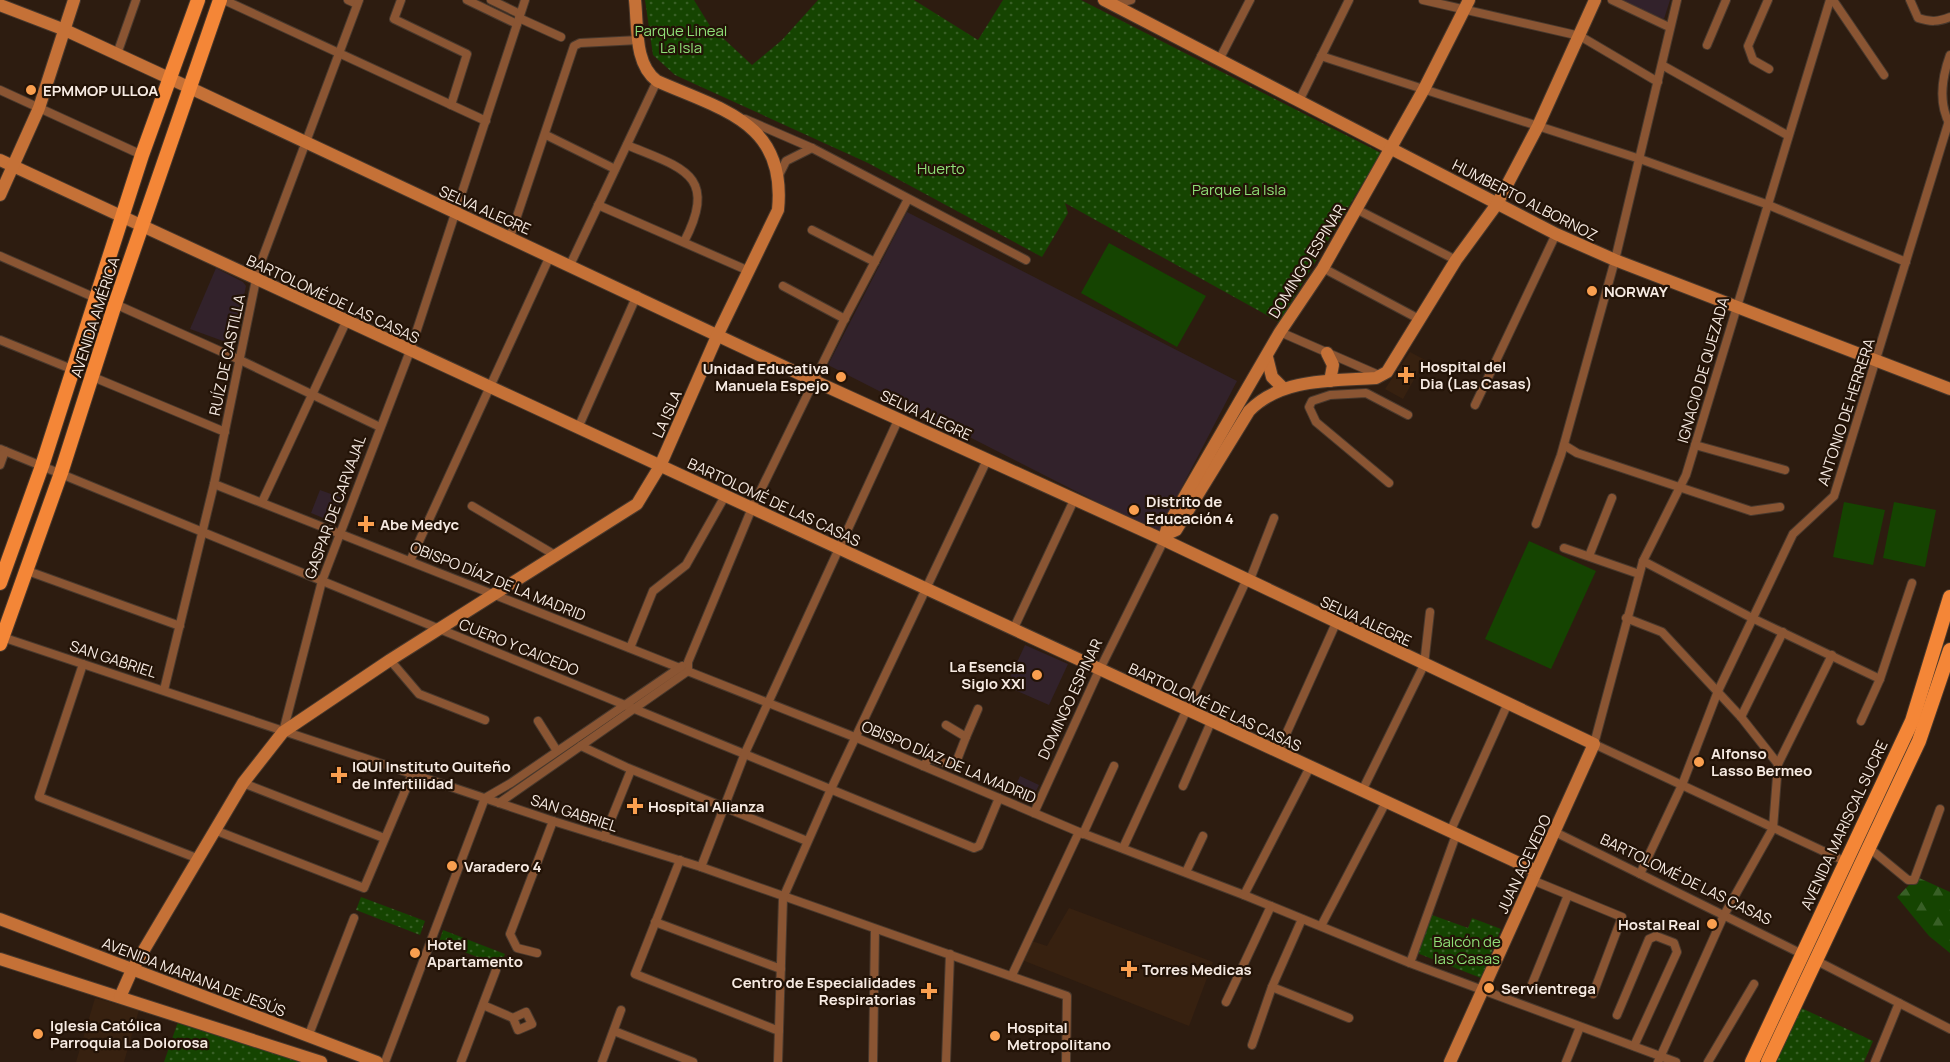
<svg xmlns="http://www.w3.org/2000/svg" width="1950" height="1062" font-family="Manrope,sans-serif">
  <style>
    .built { fill: #372110 }
    .education { fill: #32222b }
    .green { fill: url(#green-dots) }
    .forest { fill: url(#forest-firs) }
    .pitch { fill: #154401 }
    .lines { fill: none; stroke-linecap: round; stroke-linejoin: round }
    .street-casing { stroke: #49392d; stroke-width: 10 }
    .secondary-casing { stroke: #49392d; stroke-width: 14 }
    .primary-casing { stroke: #49392d; stroke-width: 16 }
    .street { stroke: #8a5533; stroke-width: 8 }
    .secondary { stroke: #c57137; stroke-width: 12 }
    .primary { stroke: #f48637; stroke-width: 14 }
    .poi-dot { fill: #fa9f4f; stroke: #231307; stroke-width: 2 }
    .labels { text-anchor: middle; dominant-baseline: central; stroke-width: 4.5; stroke-linejoin: round; paint-order: stroke }
    .park-label { font-size: 15px; fill: #8fdf77; stroke: #231307 }
    .poi-label { font-size: 15px; font-weight: bold; fill: #f6eae2; stroke: #231307; text-anchor: start }
    .street-label { font-size: 15px; fill: #f6eae2; stroke: #231307 }
  </style>
  <defs>
    <pattern id="green-dots" width="8" height="8" patternUnits="userSpaceOnUse" patternTransform="scale(1.5)"><rect width="8" height="8" fill="#154401"/><path d="M2 2h.1M6 6h.1" fill="none" stroke="#385f26" stroke-width="1.8" stroke-linecap="round"/></pattern>
    <pattern id="forest-firs" width="22" height="20" patternUnits="userSpaceOnUse" patternTransform="scale(1.5)"><rect width="22" height="20" fill="#154401"/><path d="M5 1l3.5 6h-7zM16 11l3.5 6h-7z" fill="#385f26"/></pattern>
  </defs>
  <rect width="100%" height="100%" fill="#2d1c10"/>
  <!-- built -->
  <g class="built">
    <path d="M 1410,352 L 1425,360 L 1403,399 L 1385,389 Z"/>
    <path d="M 1069,908 L 1213,962 L 1189,1026 L 1017,958 L 1029,940 L 1047,946 Z"/>
    <path d="M 95,998 L 139,1010 L 124,1062 L 76,1062 Z"/>
  </g>
  <!-- education -->
  <g class="education">
    <path d="M 1620,0 L 1670,0 L 1664,19 Z"/>
    <path d="M 907,212 L 1237,381 L 1158,533 L 828,365 Z"/>
    <path d="M 216,268 L 243,282 L 246,286 L 234,345 L 190,329 Z"/>
    <path d="M 320,490 L 342,498 L 333,522 L 311,513 Z"/>
    <path d="M 1025,645 L 1068,664 L 1049,705 L 1006,686 Z"/>
    <path d="M 1020,776 L 1039,785 L 1030,803 L 1012,794 Z"/>
  </g>
  <!-- green -->
  <g class="green">
    <path d="M 645,0 L 694,0 L 710,26 L 752,65 L 782,40 L 818,0 L 914,0 L 978,40 L 1003,0 L 1081,0 L 1381,153 L 1279,322 L 1065,203 L 1068,213 L 1042,257 L 868,163 L 675,75 L 653,55 Z"/>
    <path d="M 361,897 L 425,921 L 420,935 L 356,910 Z"/>
    <path d="M 1432,915 L 1468,928 L 1472,918 L 1501,929 L 1481,978 L 1417,953 Z"/>
    <path d="M 443,930 L 505,954 L 500,966 L 439,942 Z"/>
    <path d="M 1799,1007 L 1873,1041 L 1864,1062 L 1773,1062 Z"/>
    <path d="M 180,1016 L 320,1062 L 164,1062 Z"/>
  </g>
  <!-- forest -->
  <path class="forest" d="M 1917,877 L 1950,892 L 1950,953 L 1929,936 L 1897,897 Z"/>
  <!-- pitch -->
  <g class="pitch">
    <path d="M 1109,243 L 1206,296 L 1177,347 L 1081,293 Z"/>
    <path d="M 1844,502 L 1885,510 L 1873,565 L 1833,557 Z"/>
    <path d="M 1894,502 L 1936,510 L 1925,567 L 1883,558 Z"/>
    <path d="M 1529,541 L 1596,571 L 1551,669 L 1485,639 Z"/>
  </g>
  <g class="lines">
    <defs>
      <g id="street">
        <path d="M 224,0 L 486,121"/>
        <path d="M 348,0 L 357,4"/>
        <path d="M 401,0 L 394,19 L 467,54 L 451,105"/>
        <path d="M 467,0 L 517,24"/>
        <path d="M 491,0 L 520,14"/>
        <path d="M 1423,0 L 1580,36 L 1658,82"/>
        <path d="M 1612,0 L 1669,27"/>
        <path d="M 1768,0 L 1748,46 L 1753,60 L 1769,69"/>
        <path d="M 1830,0 L 1686,475 L 1643,561 L 1594,744 L 1838,858"/>
        <path d="M 1833,0 L 1884,75"/>
        <path d="M 1910,0 L 1918,18 C 1930,22 1938,22 1950,17"/>
        <path d="M 1114,5 L 1131,0"/>
        <path d="M 519,18 L 561,37"/>
        <path d="M 1707,45 L 1726,0"/>
        <path d="M 117,54 L 136,0"/>
        <path d="M 1950,55 C 1942,77 1938,103 1950,125"/>
        <path d="M 1321,56 L 1640,159 L 1766,204 L 1906,262"/>
        <path d="M 1219,60 L 1250,0"/>
        <path d="M 1662,65 L 1787,135"/>
        <path d="M 0,90 L 142,155"/>
        <path d="M 1299,101 L 1349,0"/>
        <path d="M 745,119 L 812,148 L 1026,260"/>
        <path d="M 546,135 L 615,169"/>
        <path d="M 627,145 C 682,168 719,174 684,242"/>
        <path d="M 779,175 L 786,161 L 812,148"/>
        <path d="M 598,205 L 749,271"/>
        <path d="M 1356,209 L 1456,260"/>
        <path d="M 812,230 L 875,262"/>
        <path d="M 510,237 L 574,46 L 580,43 L 639,40"/>
        <path d="M 0,256 L 98,299"/>
        <path d="M 570,265 L 657,81"/>
        <path d="M 1323,268 L 1419,319"/>
        <path d="M 783,286 L 845,319"/>
        <path d="M 115,304 L 240,360 L 380,427"/>
        <path d="M 1280,332 L 1381,376"/>
        <path d="M 0,340 L 74,370"/>
        <path d="M 93,377 L 225,432"/>
        <path d="M 1475,405 L 1556,234"/>
        <path d="M 578,428 L 637,295"/>
        <path d="M 1564,445 L 1577,453 L 1751,511 L 1780,507"/>
        <path d="M 1695,445 L 1785,470"/>
        <path d="M 0,449 L 974,848 L 979,846 L 999,798"/>
        <path d="M 0,465 L 5,451"/>
        <path d="M 1389,483 L 1316,422 L 1309,407 L 1312,401 L 1330,395 L 1366,393 L 1408,415"/>
        <path d="M 214,484 L 857,738 L 1079,832 L 1244,895 L 1410,963 L 1676,1062"/>
        <path d="M 262,502 L 346,322"/>
        <path d="M 472,506 L 555,555"/>
        <path d="M 1536,524 L 1561,455 L 1615,260 L 1677,0"/>
        <path d="M 1564,548 L 1639,574"/>
        <path d="M 1589,556 L 1612,498"/>
        <path d="M 410,561 L 550,256"/>
        <path d="M 1643,561 L 1752,618 L 1880,679"/>
        <path d="M 25,570 L 180,626"/>
        <path d="M 1249,582 L 1274,518"/>
        <path d="M 1626,618 L 1662,632 L 1741,717 L 1778,764"/>
        <path d="M 1013,630 L 1074,500"/>
        <path d="M 2,637 L 553,821 L 701,867 L 1067,996 L 1066,1062"/>
        <path d="M 630,648 L 653,591 L 686,565 L 725,496"/>
        <path d="M 390,660 L 419,694 L 485,720"/>
        <path d="M 83,664 L 39,797 L 199,859"/>
        <path d="M 164,690 L 214,484 L 258,270 L 359,0"/>
        <path d="M 1741,717 L 1783,632"/>
        <path d="M 538,721 L 557,751"/>
        <path d="M 1861,721 L 1880,679 L 1912,583"/>
        <path d="M 283,732 L 322,581 L 410,351 L 525,0"/>
        <path d="M 966,737 L 978,709"/>
        <path d="M 581,746 L 628,768 L 807,841"/>
        <path d="M 1278,752 L 1336,623"/>
        <path d="M 923,766 L 930,758 L 948,764 L 957,760 L 966,737 L 946,725"/>
        <path d="M 243,783 L 384,838"/>
        <path d="M 1183,786 L 1211,722"/>
        <path d="M 1362,791 L 1424,665 L 1430,612"/>
        <path d="M 499,803 L 688,671 L 688,662 L 752,508 L 843,322 L 908,199"/>
        <path d="M 1034,813 L 1096,677 L 1164,540"/>
        <path d="M 217,831 L 364,888 L 413,772"/>
        <path d="M 1450,832 L 1508,703"/>
        <path d="M 1555,832 L 1802,954"/>
        <path d="M 1083,834 L 1114,766"/>
        <path d="M 604,837 L 631,770"/>
        <path d="M 1868,847 L 1908,880 L 1914,880 L 1940,809"/>
        <path d="M 1123,848 L 1246,581"/>
        <path d="M 680,860 L 635,974 L 779,1031"/>
        <path d="M 701,867 L 745,753 L 899,418"/>
        <path d="M 1186,872 L 1203,836"/>
        <path d="M 1640,874 L 1682,785 L 1718,691 L 1793,534 L 1834,496 L 1948,124"/>
        <path d="M 1532,880 L 1622,917 L 1593,994"/>
        <path d="M 1244,895 L 1310,767"/>
        <path d="M 655,922 L 781,969"/>
        <path d="M 1321,926 L 1386,802"/>
        <path d="M 537,953 L 517,948 L 510,934 L 553,821"/>
        <path d="M 1815,960 L 1950,1029"/>
        <path d="M 1410,963 L 1456,835"/>
        <path d="M 1012,975 L 1079,832"/>
        <path d="M 1532,984 L 1568,895"/>
        <path d="M 1272,987 L 1349,1018"/>
        <path d="M 1226,1002 L 1271,906"/>
        <path d="M 483,1005 L 513,1018 L 518,1030 L 532,1024 L 526,1012 L 513,1018"/>
        <path d="M 1617,1015 L 1649,939 L 1656,936 L 1674,943 L 1677,952 L 1634,1046"/>
        <path d="M 614,1031 L 693,1062"/>
        <path d="M 308,1037 L 354,918"/>
        <path d="M 1252,1045 L 1272,987 L 1302,919"/>
        <path d="M 385,1062 L 485,798 L 511,783 L 682,666"/>
        <path d="M 461,1062 L 496,970"/>
        <path d="M 602,1062 L 621,1010"/>
        <path d="M 778,1062 L 783,898 L 831,789 L 987,460"/>
        <path d="M 873,1062 L 875,929"/>
        <path d="M 946,1062 L 950,954"/>
        <path d="M 1566,1062 L 1580,1027"/>
        <path d="M 1658,1062 L 1724,915 L 1773,828 L 1778,764 L 1832,655"/>
        <path d="M 1708,1062 L 1754,984"/>
        <path d="M 1875,1062 L 1899,1003"/>
      </g>
      <g id="secondary">
        <path d="M 1104,0 L 1556,234 L 1615,260 L 1950,389"/>
        <path d="M 0,5 L 65,30 L 171,79 L 821,384 L 1164,540 L 1594,744 L 1450,1062"/>
        <path d="M 0,160 L 1536,871"/>
        <path d="M 0,195 L 39,108 L 74,0"/>
        <path d="M 1327,353 L 1333,365 L 1330,381"/>
        <path d="M 1267,357 L 1272,377 L 1283,388"/>
        <path d="M 1167,534 L 1176,530 L 1249,411 C 1281,378 1331,381 1376,378 L 1387,372 L 1456,260 L 1497,204 L 1538,126 L 1595,0"/>
        <path d="M 1164,539 L 1168,525 L 1280,332 L 1323,268 L 1424,89 L 1469,0"/>
        <path d="M 0,919 L 377,1062"/>
        <path d="M 0,959 L 321,1062"/>
        <path d="M 120,997 L 132,970 L 243,783 L 283,732 L 390,660 L 637,504 L 660,466 L 718,334 L 778,210 C 787,122 722,110 657,81 C 634,64 638,27 635,0"/>
      </g>
      <g id="primary">
        <path d="M 0,583 L 42,466 L 142,155 L 198,0"/>
        <path d="M 0,644 L 61,473 L 115,304 L 220,0"/>
        <path d="M 1752,1062 L 1912,721 L 1950,597"/>
        <path d="M 1768,1062 L 1919,741 L 1950,650"/>
      </g>
    </defs>
    <!-- street casing -->
    <use href="#street" class="street-casing"/>
    <!-- secondary casing -->
    <use href="#secondary" class="secondary-casing"/>
    <!-- primary casing -->
    <use href="#primary" class="primary-casing"/>
    <!-- street -->
    <use href="#street" class="street"/>
    <!-- secondary -->
    <use href="#secondary" class="secondary"/>
    <!-- primary -->
    <use href="#primary" class="primary"/>
  </g>
  <!-- markers -->
  <g class="poi-dot">
    <circle cx="31" cy="90" r="6"/>
    <circle cx="1592" cy="291" r="6"/>
    <path d="M1403 366h6v6h6v6h-6v6h-6v-6h-6v-6h6z"/>
    <circle cx="841" cy="377" r="6"/>
    <circle cx="1134" cy="510" r="6"/>
    <path d="M363 515h6v6h6v6h-6v6h-6v-6h-6v-6h6z"/>
    <circle cx="1037" cy="675" r="6"/>
    <circle cx="1699" cy="762" r="6"/>
    <path d="M336 766h6v6h6v6h-6v6h-6v-6h-6v-6h6z"/>
    <path d="M632 797h6v6h6v6h-6v6h-6v-6h-6v-6h6z"/>
    <circle cx="452" cy="866" r="6"/>
    <circle cx="1712" cy="924" r="6"/>
    <circle cx="415" cy="953" r="6"/>
    <path d="M1126 960h6v6h6v6h-6v6h-6v-6h-6v-6h6z"/>
    <circle cx="1489" cy="988" r="6"/>
    <path d="M926 982h6v6h6v6h-6v6h-6v-6h-6v-6h6z"/>
    <circle cx="38" cy="1034" r="6"/>
    <circle cx="995" cy="1036" r="6"/>
  </g>
  <g class="labels">
    <!-- park labels -->
    <g class="park-label">
      <text x="681" y="30">Parque Lineal<tspan x="681" dy="17">La Isla</tspan></text>
      <text x="941" y="168">Huerto</text>
      <text x="1239" y="189">Parque La Isla</text>
      <text x="1467" y="941">Balcón de<tspan x="1467" dy="17">las Casas</tspan></text>
    </g>
    <!-- poi labels -->
    <g class="poi-label">
      <text x="43" y="90">EPMMOP ULLOA</text>
      <text x="1604" y="291">NORWAY</text>
      <text x="1420" y="366">Hospital del<tspan x="1420" dy="17">Dia (Las Casas)</tspan></text>
      <text x="829" y="368" text-anchor="end">Unidad Educativa<tspan x="829" dy="17">Manuela Espejo</tspan></text>
      <text x="1146" y="501">Distrito de<tspan x="1146" dy="17">Educación 4</tspan></text>
      <text x="380" y="524">Abe Medyc</text>
      <text x="1025" y="666" text-anchor="end">La Esencia<tspan x="1025" dy="17">Siglo XXI</tspan></text>
      <text x="1711" y="753">Alfonso<tspan x="1711" dy="17">Lasso Bermeo</tspan></text>
      <text x="352" y="766">IQUI Instituto Quiteño<tspan x="352" dy="17">de Infertilidad</tspan></text>
      <text x="648" y="806">Hospital Alianza</text>
      <text x="464" y="866">Varadero 4</text>
      <text x="1700" y="924" text-anchor="end">Hostal Real</text>
      <text x="427" y="944">Hotel<tspan x="427" dy="17">Apartamento</tspan></text>
      <text x="1142" y="969">Torres Medicas</text>
      <text x="916" y="982" text-anchor="end">Centro de Especialidades<tspan x="916" dy="17">Respiratorias</tspan></text>
      <text x="1501" y="988">Servientrega</text>
      <text x="50" y="1025">Iglesia Católica<tspan x="50" dy="17">Parroquia La Dolorosa</tspan></text>
      <text x="1007" y="1027">Hospital<tspan x="1007" dy="17">Metropolitano</tspan></text>
    </g>
    <!-- street labels -->
    <g class="street-label">
      <text transform="translate(1525 200) rotate(27)">HUMBERTO ALBORNOZ</text>
      <text transform="translate(485 210) rotate(24)">SELVA ALEGRE</text>
      <text transform="translate(1307 261) rotate(-58)">DOMINGO ESPINAR</text>
      <text transform="translate(333 299) rotate(25)">BARTOLOMÉ DE LAS CASAS</text>
      <text transform="translate(95 317) rotate(-72)">AVENIDA AMÉRICA</text>
      <text transform="translate(227 355) rotate(-78)">RUÍZ DE CASTILLA</text>
      <text transform="translate(1703 370) rotate(-74)">IGNACIO DE QUEZADA</text>
      <text transform="translate(1846 412) rotate(-72)">ANTONIO DE HERRERA</text>
      <text transform="translate(667 414) rotate(-66)">LA ISLA</text>
      <text transform="translate(926 415) rotate(25)">SELVA ALEGRE</text>
      <text transform="translate(774 502) rotate(25)">BARTOLOMÉ DE LAS CASAS</text>
      <text transform="translate(335 507) rotate(-70)">GASPAR DE CARVAJAL</text>
      <text transform="translate(498 581) rotate(22)">OBISPO DÍAZ DE LA MADRID</text>
      <text transform="translate(1366 621) rotate(25)">SELVA ALEGRE</text>
      <text transform="translate(519 647) rotate(22)">CUERO Y CAICEDO</text>
      <text transform="translate(113 659) rotate(18)">SAN GABRIEL</text>
      <text transform="translate(1070 699) rotate(-65)">DOMINGO ESPINAR</text>
      <text transform="translate(1215 707) rotate(25)">BARTOLOMÉ DE LAS CASAS</text>
      <text transform="translate(949 762) rotate(23)">OBISPO DÍAZ DE LA MADRID</text>
      <text transform="translate(574 813) rotate(18)">SAN GABRIEL</text>
      <text transform="translate(1844 825) rotate(-65)">AVENIDA MARISCAL SUCRE</text>
      <text transform="translate(1524 864) rotate(-65)">JUAN ACEVEDO</text>
      <text transform="translate(1686 879) rotate(26)">BARTOLOMÉ DE LAS CASAS</text>
      <text transform="translate(194 977) rotate(21)">AVENIDA MARIANA DE JESÚS</text>
    </g>
  </g>
</svg>
